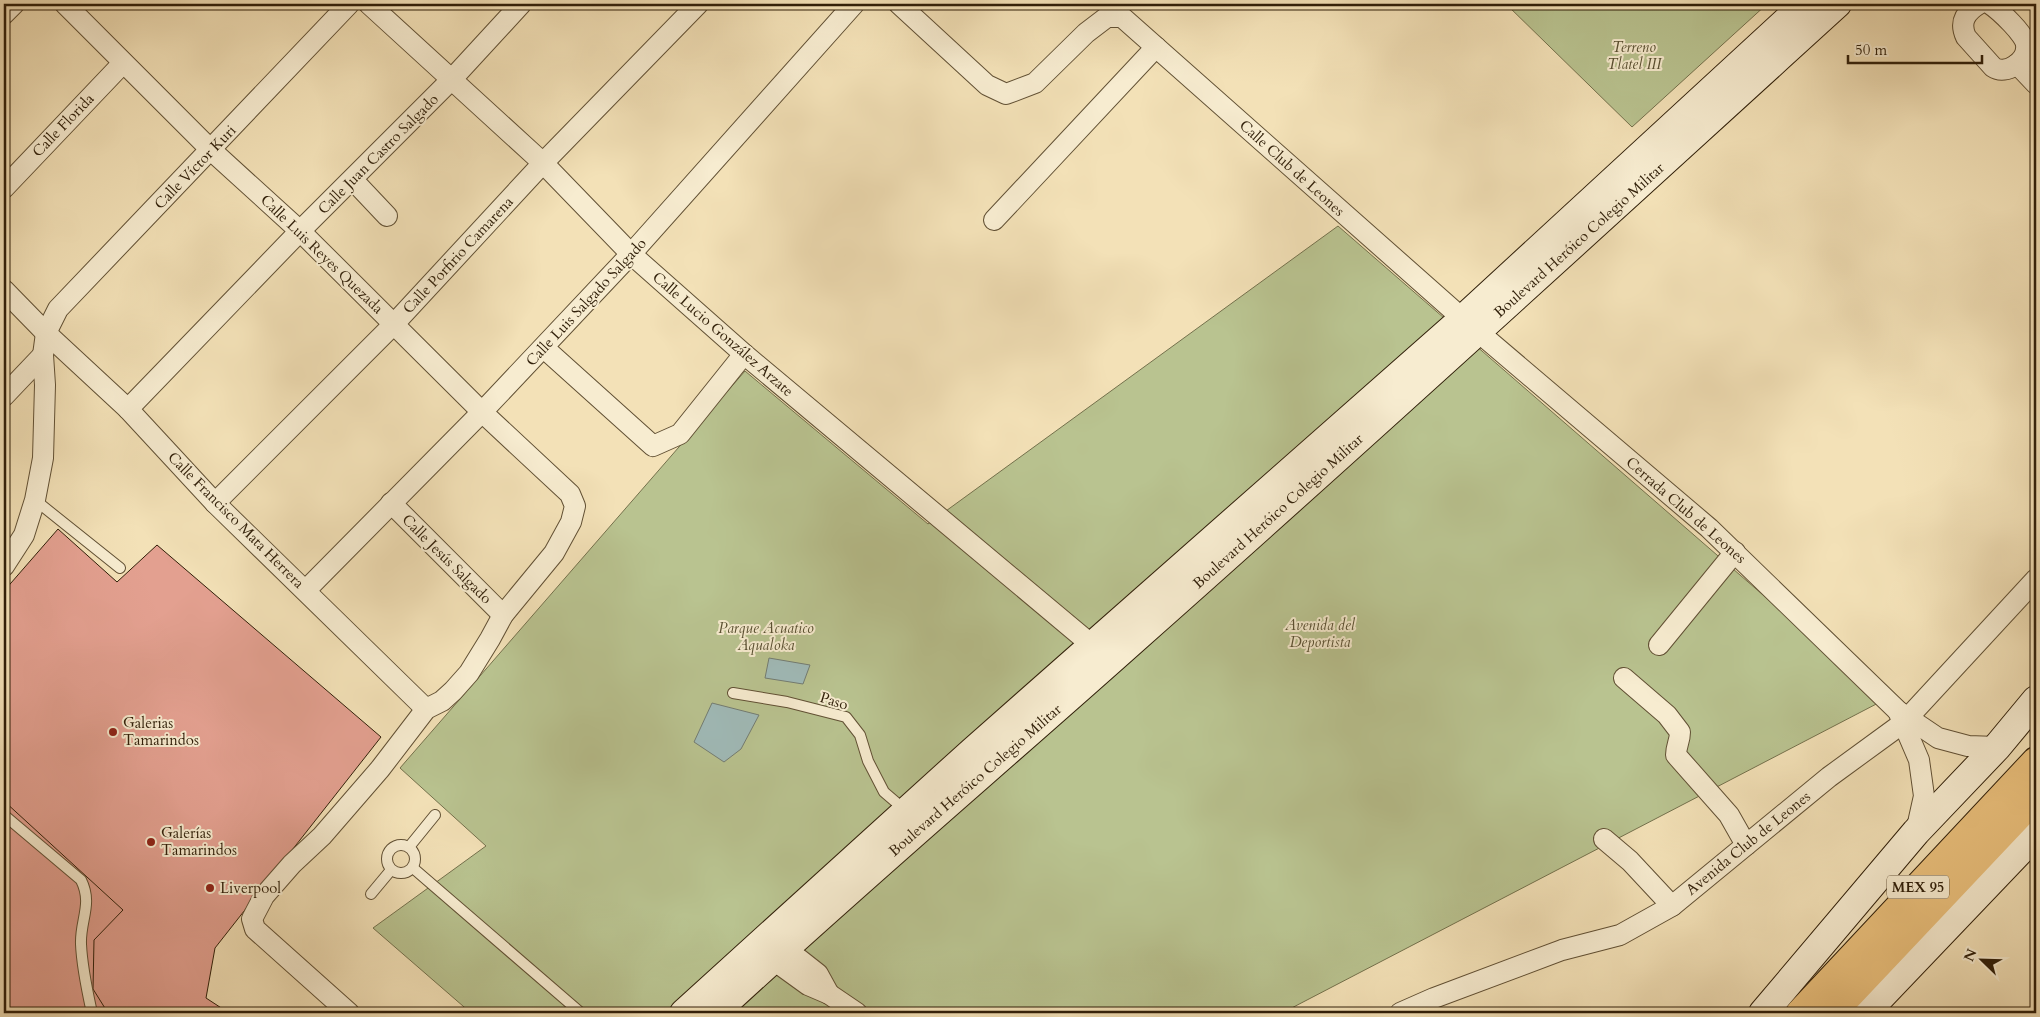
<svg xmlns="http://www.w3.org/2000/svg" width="2040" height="1017" font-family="Cardo,serif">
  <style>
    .green { fill: #b9c390; stroke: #74714c }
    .water { fill: #a0bbb9; stroke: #737d73 }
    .building { fill: #e3a090; stroke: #301f09 }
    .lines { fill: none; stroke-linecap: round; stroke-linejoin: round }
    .lane-casing { stroke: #615034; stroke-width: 12 }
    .street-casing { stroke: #615034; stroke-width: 22 }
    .secondary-casing { stroke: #301f09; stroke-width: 30 }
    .primary-casing { stroke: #301f09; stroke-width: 30 }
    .lane { stroke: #f7ecd0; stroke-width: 10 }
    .street { stroke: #f7ecd0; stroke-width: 20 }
    .secondary { stroke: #f7ecd0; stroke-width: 28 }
    .primary { stroke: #eac07c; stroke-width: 28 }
    .poi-dot { fill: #8f2418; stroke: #f7ecd0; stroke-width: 2 }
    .labels { text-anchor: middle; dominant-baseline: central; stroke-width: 4; stroke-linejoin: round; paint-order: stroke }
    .shield { fill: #f7ecd0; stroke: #6c5c45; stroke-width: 1 }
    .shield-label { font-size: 14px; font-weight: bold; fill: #301f09 }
    .park-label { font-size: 15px; font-style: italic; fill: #595032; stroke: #f7ecd0 }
    .street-label { font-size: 15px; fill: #301f09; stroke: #f7ecd0 }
    .poi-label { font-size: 15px; fill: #301f09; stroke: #f7ecd0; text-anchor: start }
  </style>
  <rect width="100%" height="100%" fill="#f3e1b7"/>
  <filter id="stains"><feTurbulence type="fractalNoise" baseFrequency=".004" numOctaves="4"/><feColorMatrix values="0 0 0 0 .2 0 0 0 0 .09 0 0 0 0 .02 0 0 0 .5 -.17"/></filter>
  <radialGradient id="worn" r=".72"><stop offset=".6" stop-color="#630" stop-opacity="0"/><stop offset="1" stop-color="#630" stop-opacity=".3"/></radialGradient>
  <!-- green -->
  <g class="green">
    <path d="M 1506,4 L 1767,4 L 1632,127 Z"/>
    <path d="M 1338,226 L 1884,700 L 1282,1013 L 471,1013 L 373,928 L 486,846 L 400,768 L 745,371 L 928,524 Z"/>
  </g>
  <!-- water -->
  <g class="water">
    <path d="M 769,658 L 810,665 L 803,684 L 765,678 Z"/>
    <path d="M 712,703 L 759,715 L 741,749 L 724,762 L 694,742 Z"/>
  </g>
  <!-- building -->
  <g class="building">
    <path d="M 58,529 L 117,582 L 157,545 L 381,737 L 215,948 L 206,998 L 229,1013 L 4,1013 L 4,591 Z"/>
    <path d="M 4,801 L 123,910 L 94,940 L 93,989 L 108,1013 L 4,1013 Z"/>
  </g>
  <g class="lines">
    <defs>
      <g id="lane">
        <path d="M 35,500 L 120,568"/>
        <path d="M 733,693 L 787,702 L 846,717 L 860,735 L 868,761 L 884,792 L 905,810"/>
        <path d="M 4,815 L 81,880 C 93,904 80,920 81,944 C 82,968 87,990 92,1013"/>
        <circle cx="401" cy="859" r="14"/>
        <path d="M 409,847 L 435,815"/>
        <path d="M 413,868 L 581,1013"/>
        <path d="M 371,894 L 391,870"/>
      </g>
      <g id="street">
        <path d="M 65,4 L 211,150 L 300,231 L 482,412 L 570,494 L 575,506 L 571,522 L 554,553 L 503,615 L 490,639 L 469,673 L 453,691 L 442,701 L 426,709 L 380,769 L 322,836 L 292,864 L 264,896 L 252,919 L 255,929 L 349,1013"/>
        <path d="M 369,4 L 543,163 L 631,254 L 744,354 L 1093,646"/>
        <path d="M 899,4 L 987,85 L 1006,94 L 1035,83 L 1086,33 L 1107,17 L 1122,17 L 1463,319 L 1709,528 L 1898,711 L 1938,738 L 1968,746 L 1997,747"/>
        <path d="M 1979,4 C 1966,12 1959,22 1966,37 L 1993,67 C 2006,76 2028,61 2026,45 C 2026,35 1999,10 1990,4"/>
        <path d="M 4,14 L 14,4"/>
        <path d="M 2017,64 L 2036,84"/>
        <path d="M 353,180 L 387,216"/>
        <path d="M 4,188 L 123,63"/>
        <path d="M 994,220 L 1156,47"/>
        <path d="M 4,290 L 46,333 L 128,409 L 215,503 L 426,709"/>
        <path d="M 544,348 L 653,446 L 680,434 L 744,354"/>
        <path d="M 4,396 L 43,355"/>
        <path d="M 128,409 L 300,231 L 452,79 L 521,4"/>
        <path d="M 215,503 L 394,324 L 543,163 L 698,4"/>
        <path d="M 391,503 L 503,615"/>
        <path d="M 4,566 L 24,535 L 35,500 L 43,458 L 45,385 L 43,355 L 46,333 L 58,309 L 349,4"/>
        <path d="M 306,590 L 482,412 L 631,254 L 854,4"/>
        <path d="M 1659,645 L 1735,552"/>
        <path d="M 1624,678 L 1667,715 L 1680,732 C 1680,741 1676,746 1676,755 L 1729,815 L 1746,845"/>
        <path d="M 1898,711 L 1919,760 L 1924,796 L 1916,832"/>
        <path d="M 1604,839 L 1630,861 L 1672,906"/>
        <path d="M 785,948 L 818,974 L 829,994"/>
        <path d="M 772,959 L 808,985 L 829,994 L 857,1013"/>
        <path d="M 1400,1013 L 1434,998 L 1562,950 L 1620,935 L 1672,906 L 1829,777 L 1903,723 L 2036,579"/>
      </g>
      <g id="secondary">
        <path d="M 684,1013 L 973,751 L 1463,319 L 1805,4"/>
        <path d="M 714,1013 C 853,884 998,761 1139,635 C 1374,427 1605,215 1837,4"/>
        <path d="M 1763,1013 L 1916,832 L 1997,747 L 2036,700"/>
        <path d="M 1865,1013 L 2036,834"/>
      </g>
      <g id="primary">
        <path d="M 1800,1013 L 2036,761"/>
        <path d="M 1832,1013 L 2036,797"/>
      </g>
    </defs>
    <!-- lane casing -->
    <use href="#lane" class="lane-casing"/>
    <!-- street casing -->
    <use href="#street" class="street-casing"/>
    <!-- secondary casing -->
    <use href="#secondary" class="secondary-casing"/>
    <!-- primary casing -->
    <use href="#primary" class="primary-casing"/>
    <!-- lane -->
    <use href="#lane" class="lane"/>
    <!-- street -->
    <use href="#street" class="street"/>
    <!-- secondary -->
    <use href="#secondary" class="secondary"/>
    <!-- primary -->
    <use href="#primary" class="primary"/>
  </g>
  <!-- markers -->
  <g class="poi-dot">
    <circle cx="113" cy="732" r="5"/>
    <circle cx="151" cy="842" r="5"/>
    <circle cx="210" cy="888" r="5"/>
  </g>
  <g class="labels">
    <!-- shield labels -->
    <rect class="shield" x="1887" y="875.5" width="62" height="23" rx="4"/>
    <g class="shield-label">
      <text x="1918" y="887">MEX 95</text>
    </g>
    <!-- park labels -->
    <g class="park-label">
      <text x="1634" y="47">Terreno<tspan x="1634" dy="17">Tlatel III</tspan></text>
      <text x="1320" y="625">Avenida del<tspan x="1320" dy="17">Deportista</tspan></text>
      <text x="766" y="628">Parque Acuatico<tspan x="766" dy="17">Aqualoka</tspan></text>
    </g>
    <!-- street labels -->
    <g class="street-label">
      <text transform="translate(63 125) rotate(-46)">Calle Florida</text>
      <text transform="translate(378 154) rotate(-45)">Calle Juan Castro Salgado</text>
      <text transform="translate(195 167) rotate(-46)">Calle Víctor Kuri</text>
      <text transform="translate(1292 168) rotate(42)">Calle Club de Leones</text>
      <text transform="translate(1579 240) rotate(-42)">Boulevard Heróico Colegio Militar</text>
      <text transform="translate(322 254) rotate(44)">Calle Luis Reyes Quezada</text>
      <text transform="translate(458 255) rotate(-47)">Calle Porfirio Camarena</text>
      <text transform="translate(586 302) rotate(-47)">Calle Luis Salgado Salgado</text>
      <text transform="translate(723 334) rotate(41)">Calle Lucio González Arzate</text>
      <text transform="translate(1686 510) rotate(41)">Cerrada Club de Leones</text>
      <text transform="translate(1278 511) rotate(-42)">Boulevard Heróico Colegio Militar</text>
      <text transform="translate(236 520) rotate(45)">Calle Francisco Mata Herrera</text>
      <text transform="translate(447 559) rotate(45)">Calle Jesús Salgado</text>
      <text transform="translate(834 701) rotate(17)">Paso</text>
      <text transform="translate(975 780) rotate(-41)">Boulevard Heróico Colegio Militar</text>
      <text transform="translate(1748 843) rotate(-39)">Avenida Club de Leones</text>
    </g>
    <!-- poi labels -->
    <g class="poi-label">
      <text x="123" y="723">Galerias<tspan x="123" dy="17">Tamarindos</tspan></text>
      <text x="161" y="833">Galerías<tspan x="161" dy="17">Tamarindos</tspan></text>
      <text x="220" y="888">Liverpool</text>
    </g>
  </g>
  <!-- margin -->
  <rect width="2040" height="1017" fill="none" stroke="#f3e1b7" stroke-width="20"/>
  <rect x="5" y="5" width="2030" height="1007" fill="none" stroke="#301f09" stroke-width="2.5"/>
  <rect x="10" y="10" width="2020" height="997" fill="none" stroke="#301f09"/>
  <!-- north arrow -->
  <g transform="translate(1982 960) rotate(293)" stroke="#f7ecd0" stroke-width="4" paint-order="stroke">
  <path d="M0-4L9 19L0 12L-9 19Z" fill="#301f09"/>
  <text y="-8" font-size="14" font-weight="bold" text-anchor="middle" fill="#301f09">N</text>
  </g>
  <!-- scale -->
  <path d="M1848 55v8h134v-8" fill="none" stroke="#301f09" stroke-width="2.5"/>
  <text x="1855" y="55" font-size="15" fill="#301f09" stroke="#f7ecd0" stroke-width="4" paint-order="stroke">50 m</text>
  <rect width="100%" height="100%" filter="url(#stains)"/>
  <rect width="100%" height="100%" fill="url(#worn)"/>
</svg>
